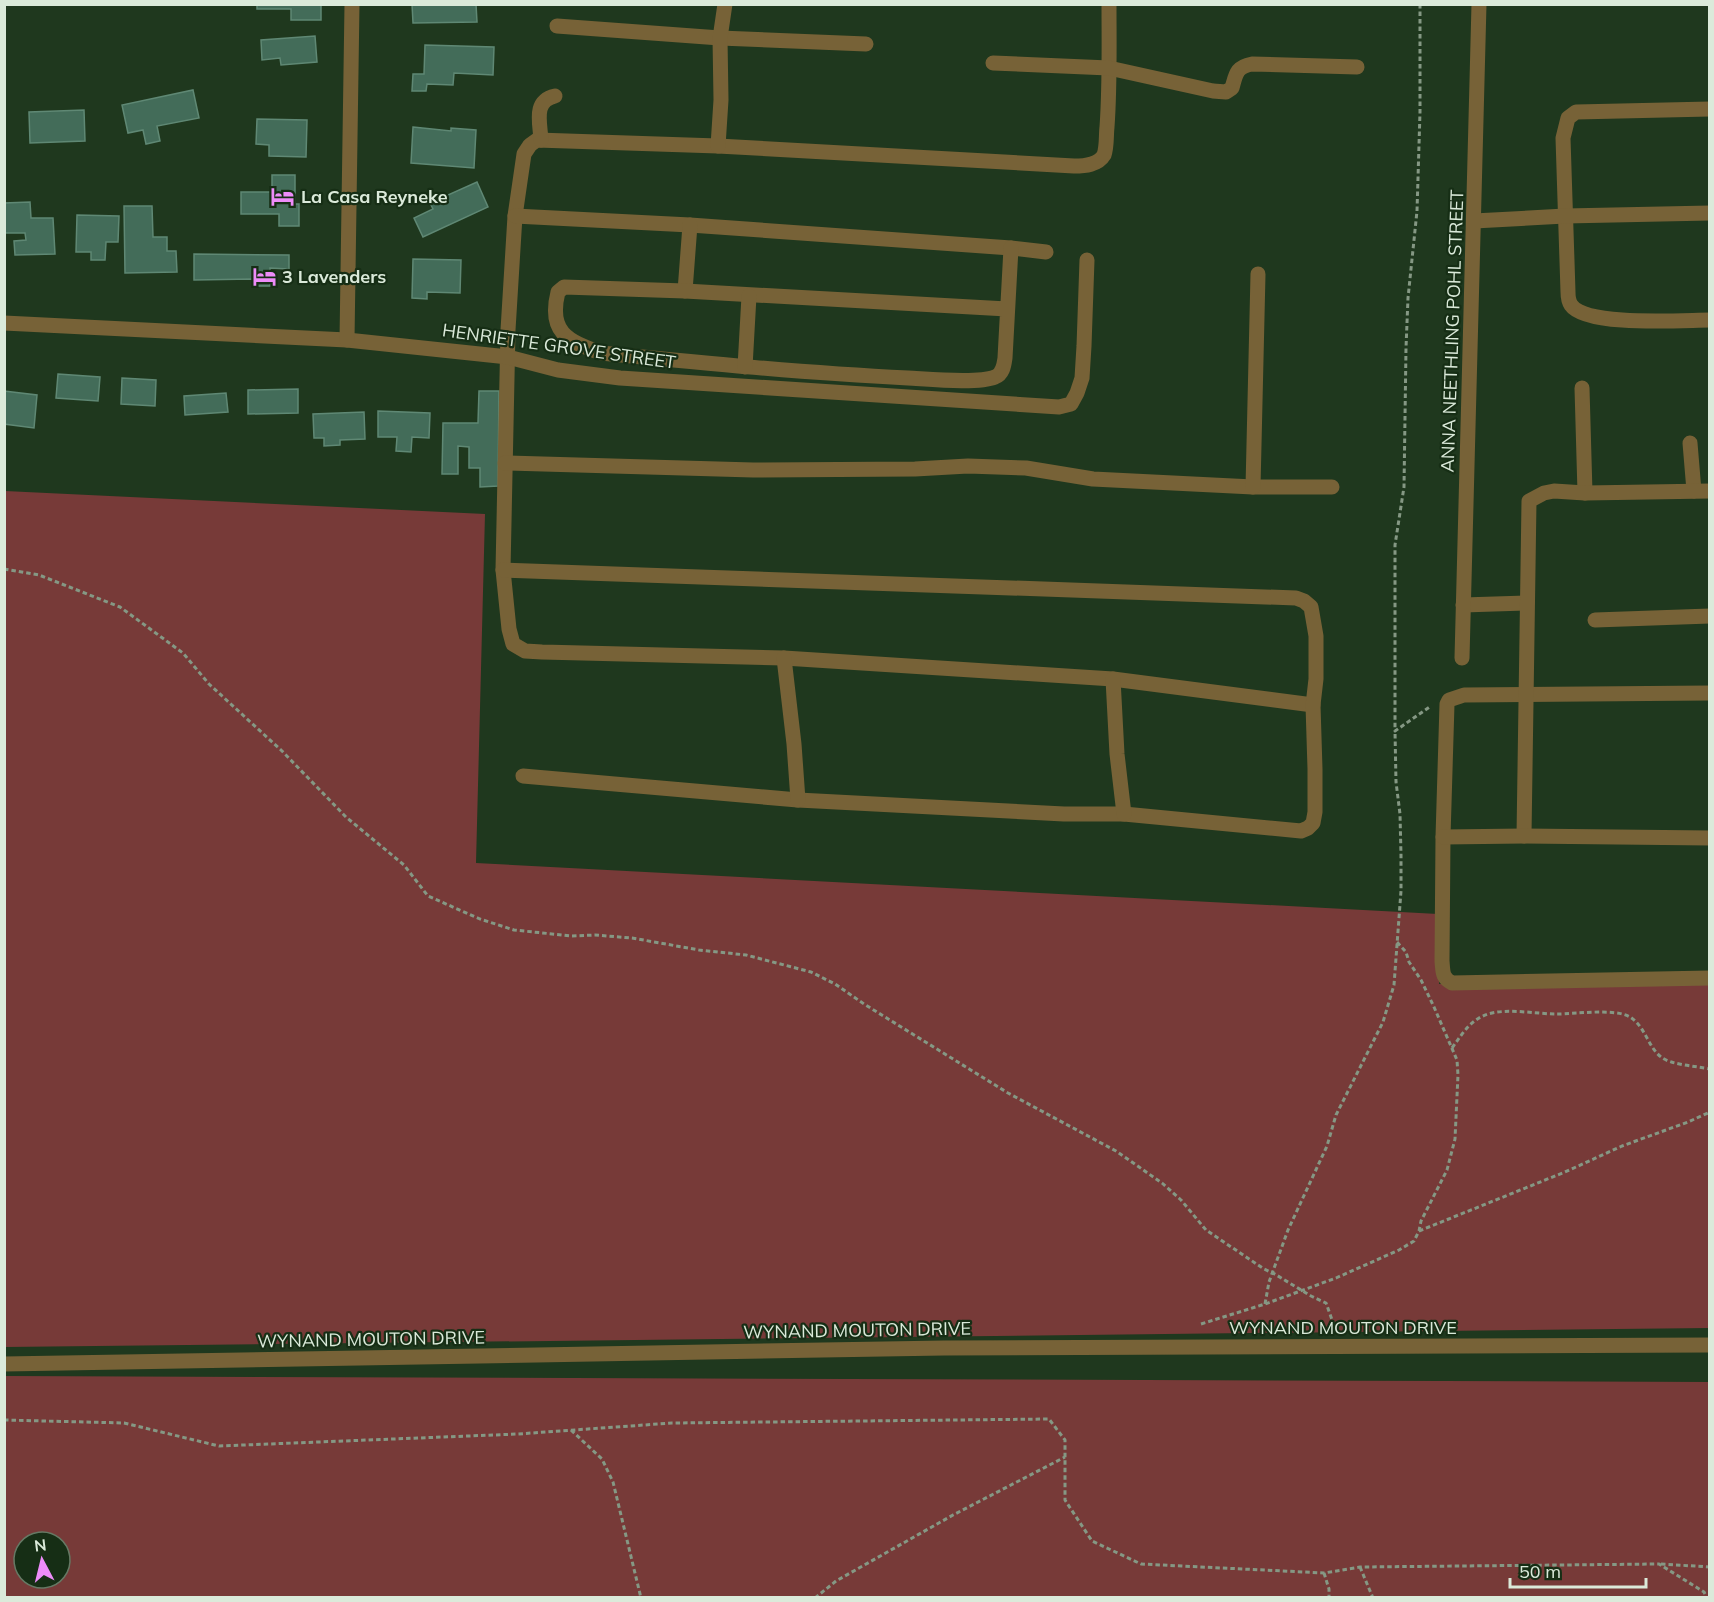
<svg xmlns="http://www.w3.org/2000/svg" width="1714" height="1602" font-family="Mulish,sans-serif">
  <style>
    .green { fill: #773a38; fill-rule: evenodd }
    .building { fill: #436c59; stroke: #5f8874; stroke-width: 1.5 }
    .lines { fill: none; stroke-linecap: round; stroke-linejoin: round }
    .path { stroke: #859884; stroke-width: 3; stroke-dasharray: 4.5 3; stroke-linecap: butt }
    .minor { stroke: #776237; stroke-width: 15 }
    .labels { text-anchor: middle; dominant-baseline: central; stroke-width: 4.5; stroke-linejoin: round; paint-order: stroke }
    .poi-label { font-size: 18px; font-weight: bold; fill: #dbeada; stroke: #162e15; text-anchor: start }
    .street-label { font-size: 18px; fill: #dbeada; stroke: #162e15 }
  </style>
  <rect width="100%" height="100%" fill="#1f381e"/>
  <!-- green -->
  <g class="green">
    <path d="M 5,491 L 485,514 L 476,863 L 1438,914 L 1439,984 L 1709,980 L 1709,1328 L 5,1347 Z"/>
    <path d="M 5,1376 L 1709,1382 L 1709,1597 L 5,1597 ZM 24,1542 L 60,1542 L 60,1578 L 24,1578 Z"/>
  </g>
  <!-- building -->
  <g class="building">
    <path d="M 257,4 L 321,4 L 321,20 L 291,20 L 291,9 L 257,9 Z"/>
    <path d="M 412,4 L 476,4 L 477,22 L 413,23 Z"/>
    <path d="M 315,36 L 317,62 L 281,65 L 280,58 L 262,60 L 261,40 Z"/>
    <path d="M 425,45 L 494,47 L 493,75 L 454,73 L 453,85 L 427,84 L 426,91 L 412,91 L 413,74 L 424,74 Z"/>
    <path d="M 193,90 L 199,118 L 157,126 L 160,141 L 146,144 L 143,130 L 128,133 L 122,105 Z"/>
    <path d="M 84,110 L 85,141 L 30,143 L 29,112 Z"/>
    <path d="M 257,119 L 307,120 L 306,157 L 269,156 L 269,145 L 256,144 Z"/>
    <path d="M 413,127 L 451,131 L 451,128 L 476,130 L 474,168 L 411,163 Z"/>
    <path d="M 272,175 L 295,175 L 295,204 L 299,204 L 299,226 L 279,226 L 279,214 L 241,214 L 241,192 L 272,192 Z"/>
    <path d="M 477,182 L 488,207 L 423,237 L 414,218 L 433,209 L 430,203 Z"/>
    <path d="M 30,202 L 31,218 L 53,218 L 55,254 L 15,255 L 14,241 L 26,240 L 25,233 L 4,233 L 4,203 Z"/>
    <path d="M 124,206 L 152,206 L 153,237 L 167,237 L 167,251 L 176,251 L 177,272 L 125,273 Z"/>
    <path d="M 77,215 L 119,216 L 118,242 L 106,242 L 105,260 L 91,260 L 91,252 L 76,252 Z"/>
    <path d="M 194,254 L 289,255 L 289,269 L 270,268 L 270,286 L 253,286 L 253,279 L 194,280 Z"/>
    <path d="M 413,259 L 461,260 L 460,293 L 427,292 L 427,299 L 412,298 Z"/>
    <path d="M 58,374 L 100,377 L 98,401 L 56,398 Z"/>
    <path d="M 122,378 L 156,380 L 155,406 L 121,404 Z"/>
    <path d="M 298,389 L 298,413 L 248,414 L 248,390 Z"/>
    <path d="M 4,391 L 37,395 L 34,428 L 4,424 Z"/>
    <path d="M 479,391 L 499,391 L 498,486 L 480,487 L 480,468 L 469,468 L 469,447 L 458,446 L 458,474 L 442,474 L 443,423 L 478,423 Z"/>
    <path d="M 226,393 L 228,412 L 185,415 L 184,396 Z"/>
    <path d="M 378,411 L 430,413 L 429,438 L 412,437 L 411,452 L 396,451 L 397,437 L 378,437 Z"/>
    <path d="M 364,412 L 365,439 L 340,440 L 340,445 L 324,446 L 324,438 L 314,438 L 313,414 Z"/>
  </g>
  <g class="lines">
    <!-- path -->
    <g class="path">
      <path d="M 1420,4 L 1420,112 L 1417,211 L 1408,298 L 1406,348 L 1404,487 L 1395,545 L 1395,731 L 1431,706"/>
      <path d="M 4,569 L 39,575 L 120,607 L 183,653 L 209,684 L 282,751 L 346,817 L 404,865 L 428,896 L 480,919 L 514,930 L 572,936 L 595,935 L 632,938 L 699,950 L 746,955 L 811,972 L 835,984 L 864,1004 L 1008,1093 L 1116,1151 L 1162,1183 L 1181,1200 L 1206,1230 L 1264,1269 L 1273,1273 L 1311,1296 L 1326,1303 L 1335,1328"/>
      <path d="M 1452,1048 C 1463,1033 1470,1020 1488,1014 C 1508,1008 1536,1014 1557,1014 C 1575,1014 1615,1008 1630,1017 C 1645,1026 1648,1047 1661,1057 C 1671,1065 1696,1066 1710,1069"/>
      <path d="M 1419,1231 L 1565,1172 L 1622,1146 L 1688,1122 L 1710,1112"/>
      <path d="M 1265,1304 L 1269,1282 L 1288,1230 L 1327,1146 L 1336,1115 L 1383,1022 L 1394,985 L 1401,891 L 1401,855 L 1400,814 L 1396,782 L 1395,731"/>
      <path d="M 1201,1324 L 1265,1304 L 1336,1278 L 1399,1250 L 1414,1241 L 1419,1231 L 1421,1221 L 1447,1170 L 1455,1139 L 1458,1075 L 1457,1060 L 1434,1007 L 1421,980 L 1409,962 L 1406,952 L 1396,941"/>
      <path d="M 4,1420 L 124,1423 L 219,1446 L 518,1434 L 672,1423 L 1049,1419 L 1065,1440 L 1065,1500 L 1092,1541 L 1141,1564 L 1324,1573 L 1360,1567 L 1659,1564 L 1704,1592 L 1707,1598"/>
      <path d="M 571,1430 L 602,1459 L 613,1482 L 641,1598"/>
      <path d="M 1661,1564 L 1710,1567"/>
      <path d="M 1360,1567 L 1373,1598"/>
      <path d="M 1324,1573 L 1329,1589 L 1329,1598"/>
      <path d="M 815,1598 L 836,1581 L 953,1515 L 1065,1457"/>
    </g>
    <!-- minor -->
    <g class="minor">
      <path d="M 1109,4 C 1109,45 1110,86 1107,127 C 1106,135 1107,147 1104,155 C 1098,165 1085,166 1074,166 L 718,146 L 537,140 L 530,145 L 524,154 L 515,216 L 508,330 L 503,570 L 509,629 L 513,644 L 525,651 L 542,652 L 784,658 L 1113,679 L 1313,705"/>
      <path d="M 557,26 L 720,38 L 866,44"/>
      <path d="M 993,63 L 1109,68 L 1213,91 L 1226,92 L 1232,88 C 1236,74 1236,67 1252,64 L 1357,67"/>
      <path d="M 1710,109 L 1576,112 L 1568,118 L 1563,138 L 1568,292 C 1568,296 1569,302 1571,305 C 1586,327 1683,320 1710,320"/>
      <path d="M 541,140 C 540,122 533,101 555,96"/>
      <path d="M 718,146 L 721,100 L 720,38 L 725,4"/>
      <path d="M 515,216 L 690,225 L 1011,248 L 1046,252"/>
      <path d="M 1474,221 L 1565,216 L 1710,213"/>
      <path d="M 685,291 L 690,225"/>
      <path d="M 1007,309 L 685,291 L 564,287 L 558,292 C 548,332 567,341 601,353 C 703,363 805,373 908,378 C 928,379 978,384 995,377 C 1003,374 1004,365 1005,358 L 1011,248"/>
      <path d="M 4,323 L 347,340 L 508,357 L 558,370 L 620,378 L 1059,407 L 1071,404 L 1077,393 L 1082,378 L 1084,346 L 1087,260"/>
      <path d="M 347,340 L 352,4"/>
      <path d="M 745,367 L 749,296"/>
      <path d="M 1582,388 L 1585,493"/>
      <path d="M 1690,443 L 1694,491"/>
      <path d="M 505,463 L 753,470 L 915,469 L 968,466 L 1026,468 L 1093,479 L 1253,487 L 1332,487"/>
      <path d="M 1253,487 L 1258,274"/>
      <path d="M 503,570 L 1296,598 L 1304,601 L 1311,607 L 1316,636 L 1316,679 L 1313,705 L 1315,769 L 1315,812 L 1313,823 L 1308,828 L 1301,831 L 1124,814 L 1064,814 L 798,800 L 523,776"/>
      <path d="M 1463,605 L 1527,603"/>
      <path d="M 1595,620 L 1710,616"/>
      <path d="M 784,658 L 794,744 L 798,800"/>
      <path d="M 1462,658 L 1479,4"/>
      <path d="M 1113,679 L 1117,754 L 1124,814"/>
      <path d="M 1710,693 L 1464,695 L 1449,700 L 1447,704 L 1443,837 L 1442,961 C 1443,972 1442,978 1452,983 L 1710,978"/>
      <path d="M 1524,836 L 1529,501 L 1544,493 L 1554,491 L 1585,493 L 1710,491"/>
      <path d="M 1443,837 L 1524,836 L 1710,838"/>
      <path d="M 4,1364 L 944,1348 L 1710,1345"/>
    </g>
  </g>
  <!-- icons -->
  <defs>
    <symbol id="hotel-bare" viewBox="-9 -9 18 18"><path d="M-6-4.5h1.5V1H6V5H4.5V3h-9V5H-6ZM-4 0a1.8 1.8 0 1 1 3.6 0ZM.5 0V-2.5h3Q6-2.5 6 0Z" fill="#ed8cf9" stroke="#162e15" stroke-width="2.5" paint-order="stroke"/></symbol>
  </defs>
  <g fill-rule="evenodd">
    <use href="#hotel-bare" x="266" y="180" width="33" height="33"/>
    <use href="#hotel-bare" x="248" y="260" width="33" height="33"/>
  </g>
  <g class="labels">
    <!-- poi labels -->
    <g class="poi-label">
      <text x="301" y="196">La Casa Reyneke</text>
      <text x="282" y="276">3 Lavenders</text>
    </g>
    <!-- street labels -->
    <g class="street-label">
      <text transform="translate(1452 331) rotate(-88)">ANNA NEETHLING POHL STREET</text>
      <text transform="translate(559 346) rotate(8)">HENRIETTE GROVE STREET</text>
      <text x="1343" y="1327">WYNAND MOUTON DRIVE</text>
      <text transform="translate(857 1330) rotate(-1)">WYNAND MOUTON DRIVE</text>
      <text transform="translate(371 1339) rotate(-1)">WYNAND MOUTON DRIVE</text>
    </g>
  </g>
  <!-- border -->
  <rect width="1714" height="1602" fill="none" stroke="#dbeada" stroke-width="12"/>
  <!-- north arrow -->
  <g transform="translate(42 1560) rotate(353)"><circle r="28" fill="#162e15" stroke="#657964" stroke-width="1.5"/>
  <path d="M0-4.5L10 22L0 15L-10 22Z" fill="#ed8cf9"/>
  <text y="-9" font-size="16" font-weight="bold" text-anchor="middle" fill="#dbeada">N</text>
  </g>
  <!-- scale -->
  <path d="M1510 1578v9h136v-9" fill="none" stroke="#dbeada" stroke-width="3"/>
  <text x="1519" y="1578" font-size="18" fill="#dbeada" stroke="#162e15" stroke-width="4.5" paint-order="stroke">50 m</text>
</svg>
